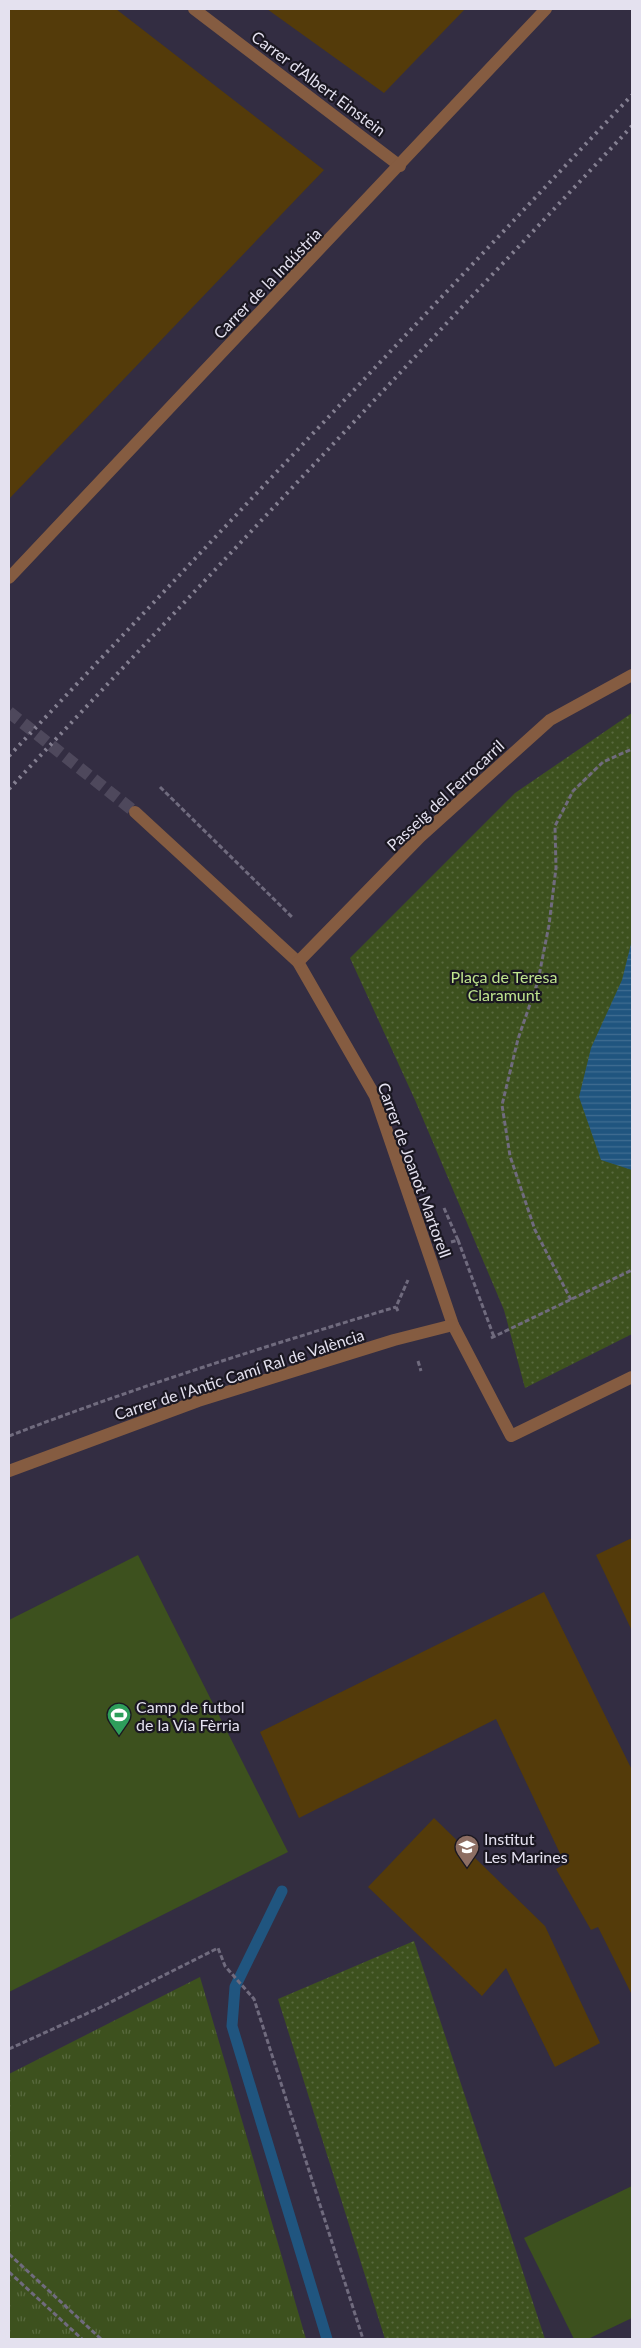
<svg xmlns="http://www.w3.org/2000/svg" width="641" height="2348" font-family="Lato,sans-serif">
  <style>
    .grass { fill: url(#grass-tufts) }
    .garden { fill: url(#garden-dots) }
    .pitch { fill: #3d511e }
    .water { fill: url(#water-rules) }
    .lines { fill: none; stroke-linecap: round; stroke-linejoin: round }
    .stream { stroke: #20557f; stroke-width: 11 }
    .building { fill: #543b0a }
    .street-tunnel { stroke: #4e485c; stroke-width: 12; stroke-dasharray: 12 6; stroke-linecap: butt }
    .path { stroke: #706b7e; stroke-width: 3; stroke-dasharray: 5 2.5; stroke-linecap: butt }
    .street { stroke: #855c41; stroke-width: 12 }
    .rail { stroke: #858092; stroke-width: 4; stroke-dasharray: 2.5 5; stroke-linecap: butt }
    .labels { text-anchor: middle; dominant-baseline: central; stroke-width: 4.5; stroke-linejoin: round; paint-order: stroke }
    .street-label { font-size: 16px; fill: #e4e1ef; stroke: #1a1721 }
    .park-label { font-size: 16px; fill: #bfe48e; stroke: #1a1721 }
    .poi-label { font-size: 16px; fill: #e4e1ef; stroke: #1a1721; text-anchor: start }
  </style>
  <defs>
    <pattern id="grass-tufts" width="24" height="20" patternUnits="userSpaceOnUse" patternTransform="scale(1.25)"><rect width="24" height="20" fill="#3d511e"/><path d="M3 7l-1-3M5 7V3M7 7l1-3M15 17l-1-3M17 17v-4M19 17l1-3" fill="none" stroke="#596a3f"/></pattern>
    <pattern id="garden-dots" width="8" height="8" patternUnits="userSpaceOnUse" patternTransform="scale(1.25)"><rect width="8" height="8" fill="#3d511e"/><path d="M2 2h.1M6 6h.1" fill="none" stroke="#596a3f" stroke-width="1.8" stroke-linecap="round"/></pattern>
    <pattern id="water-rules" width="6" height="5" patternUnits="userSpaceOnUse" patternTransform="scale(1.25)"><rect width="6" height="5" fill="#20557f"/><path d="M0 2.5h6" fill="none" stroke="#406d91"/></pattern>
  </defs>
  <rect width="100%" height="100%" fill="#332d42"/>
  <!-- grass -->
  <path class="grass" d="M 200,1977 L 306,2339 L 9,2339 L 9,2074 Z"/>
  <!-- garden -->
  <g class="garden">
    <path d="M 632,713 L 632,1334 L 525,1388 L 504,1310 L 415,1100 L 350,958 L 515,793 Z"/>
    <path d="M 414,1941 L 545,2339 L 385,2339 L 278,1999 Z"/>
  </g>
  <!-- pitch -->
  <g class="pitch">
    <path d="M 138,1555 L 288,1852 L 9,1992 L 9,1620 Z"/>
    <path d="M 632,2186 L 632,2318 L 588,2339 L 574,2339 L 524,2238 Z"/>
  </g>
  <!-- water -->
  <path class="water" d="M 632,940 L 632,1170 L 601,1160 L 579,1097 L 591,1048 L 622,980 Z"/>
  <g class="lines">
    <!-- stream -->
    <path class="stream" d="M 282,1891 L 235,1987 L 232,2026 L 327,2339"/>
  </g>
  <!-- building -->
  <g class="building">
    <path d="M 9,9 L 116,9 L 324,170 L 9,499 Z"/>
    <path d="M 267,9 L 465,9 L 384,93 Z"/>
    <path d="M 632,1538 L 632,1631 L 596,1555 Z"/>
    <path d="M 544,1592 L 632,1770 L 632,1995 L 598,1927 L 591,1930 L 556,1869 L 565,1864 L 496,1719 L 299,1818 L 260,1732 Z"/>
    <path d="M 434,1818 L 545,1926 L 600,2043 L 555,2067 L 506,1968 L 482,1996 L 368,1887 Z"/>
  </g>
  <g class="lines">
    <!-- street-tunnel -->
    <path class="street-tunnel" d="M 9,712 L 135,812"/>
    <!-- path -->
    <g class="path">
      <path d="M 160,787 L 293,918"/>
      <path d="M 444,1208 L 458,1240 L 451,1242"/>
      <path d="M 458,1240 L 494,1337"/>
      <path d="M 571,1300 L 535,1230 L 510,1156 L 502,1105 L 518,1039 L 538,981 L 549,925 L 556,868 L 555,826 L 573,791 L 603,762 L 632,749"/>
      <path d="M 398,1311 L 396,1307 L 408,1280"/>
      <path d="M 491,1338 L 632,1270"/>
      <path d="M 418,1361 L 421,1371"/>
      <path d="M 9,1436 C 136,1387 266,1346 396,1307"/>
      <path d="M 9,2049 L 99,2008 L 218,1948 L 225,1966 L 254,1999 L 363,2339"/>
      <path d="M 9,2254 L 101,2339"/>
      <path d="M 9,2272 L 82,2339"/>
    </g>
    <!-- street -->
    <g class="street">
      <path d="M 194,9 L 400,166"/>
      <path d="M 9,578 L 546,9"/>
      <path d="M 135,812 L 298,962 L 375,1096 L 453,1325 L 511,1436 L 632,1377"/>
      <path d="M 298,962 L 420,837 L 550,720 L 632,675"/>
      <path d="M 9,1471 L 198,1401 L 394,1340 L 453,1325"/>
    </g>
    <!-- rail -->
    <g class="rail">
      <path d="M 9,756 L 632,95"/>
      <path d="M 9,789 L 632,126"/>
    </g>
  </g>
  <!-- icons -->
  <defs>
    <symbol id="stadium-pin" viewBox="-11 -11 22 30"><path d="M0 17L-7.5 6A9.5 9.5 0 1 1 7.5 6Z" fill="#2e9e5b" stroke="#1a1721"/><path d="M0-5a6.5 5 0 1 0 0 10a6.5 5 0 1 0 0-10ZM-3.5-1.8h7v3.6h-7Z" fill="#fff"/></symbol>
    <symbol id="school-pin" viewBox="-11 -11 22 30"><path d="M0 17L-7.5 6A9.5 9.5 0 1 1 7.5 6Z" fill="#8d6e63" stroke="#1a1721"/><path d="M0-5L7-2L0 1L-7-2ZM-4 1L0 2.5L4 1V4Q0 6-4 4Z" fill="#fff"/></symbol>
  </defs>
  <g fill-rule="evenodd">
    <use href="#stadium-pin" x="105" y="1701" width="28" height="38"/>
    <use href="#school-pin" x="453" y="1833" width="28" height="38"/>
  </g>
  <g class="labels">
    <!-- street labels -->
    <g class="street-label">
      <text transform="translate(319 83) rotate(37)">Carrer d'Albert Einstein</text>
      <text transform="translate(267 283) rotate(-46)">Carrer de la Indústria</text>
      <text transform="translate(445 795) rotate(-43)">Passeig del Ferrocarril</text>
      <text transform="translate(415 1170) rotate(70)">Carrer de Joanot Martorell</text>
      <text transform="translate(239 1374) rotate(-18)">Carrer de l'Antic Camí Ral de València</text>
    </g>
    <!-- park labels -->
    <g class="park-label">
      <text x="504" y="976">Plaça de Teresa<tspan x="504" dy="18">Claramunt</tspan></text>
    </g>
    <!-- poi labels -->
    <g class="poi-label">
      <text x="136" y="1706">Camp de futbol<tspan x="136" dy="18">de la Via Fèrria</tspan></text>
      <text x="484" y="1838">Institut<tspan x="484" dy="18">Les Marines</tspan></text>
    </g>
  </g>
  <!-- border -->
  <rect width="641" height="2348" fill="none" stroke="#e4e1ef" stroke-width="20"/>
</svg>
